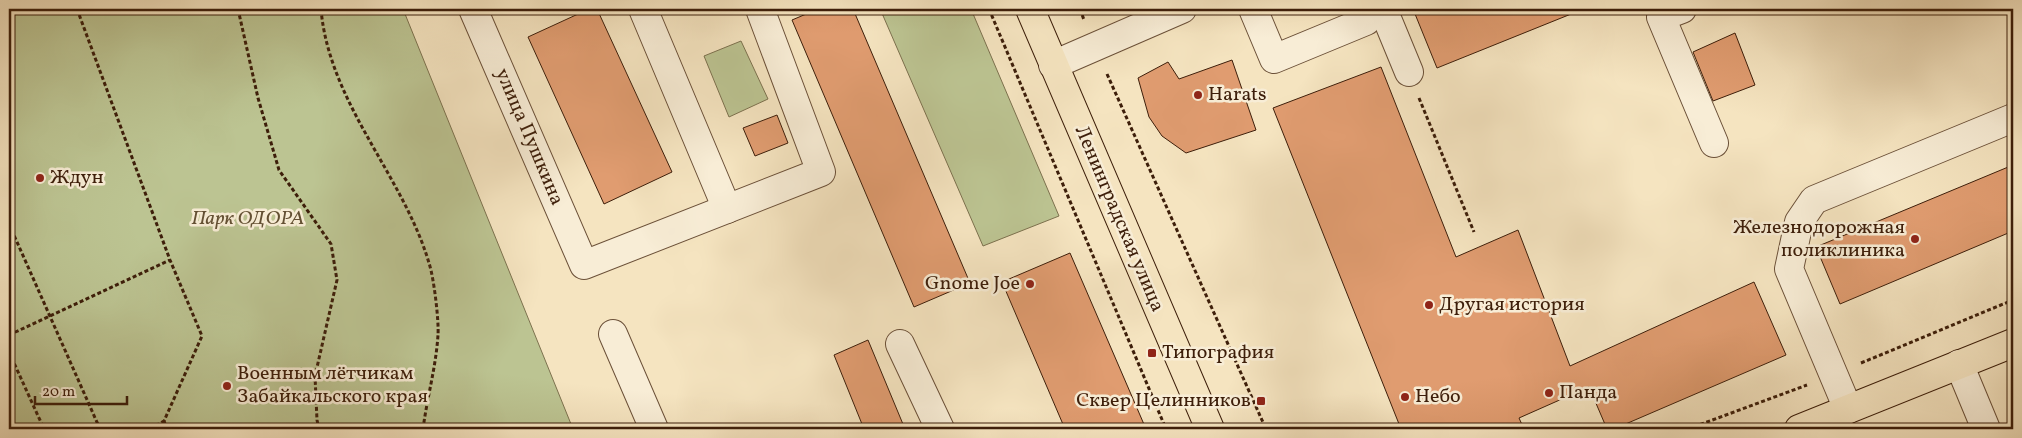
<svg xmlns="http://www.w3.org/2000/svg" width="2022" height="438" font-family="Vollkorn,serif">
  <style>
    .green { fill: #bcc492; stroke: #7c714e }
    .building { fill: #e09c70; stroke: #3d1e0a }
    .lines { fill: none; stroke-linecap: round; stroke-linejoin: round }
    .minor-casing { stroke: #6b5038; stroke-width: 30 }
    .major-casing { stroke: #3d1e0a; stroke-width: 30 }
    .path { stroke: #3d1e0a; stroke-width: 3; stroke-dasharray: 4 2.5; stroke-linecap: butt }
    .minor { stroke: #f8edd6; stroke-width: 28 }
    .major { stroke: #f5e4c0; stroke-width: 28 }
    .poi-dot { fill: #8f2418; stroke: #f8edd6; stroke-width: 2 }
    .labels { text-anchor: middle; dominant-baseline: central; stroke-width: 5; stroke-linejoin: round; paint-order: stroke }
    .poi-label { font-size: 20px; fill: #3d1e0a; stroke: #f8edd6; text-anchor: start }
    .street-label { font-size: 20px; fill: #3d1e0a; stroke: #f8edd6 }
    .park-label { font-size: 20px; font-style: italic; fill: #635033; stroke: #f8edd6 }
  </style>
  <rect width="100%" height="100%" fill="#f5e4c0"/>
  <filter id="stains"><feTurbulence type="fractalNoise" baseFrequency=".004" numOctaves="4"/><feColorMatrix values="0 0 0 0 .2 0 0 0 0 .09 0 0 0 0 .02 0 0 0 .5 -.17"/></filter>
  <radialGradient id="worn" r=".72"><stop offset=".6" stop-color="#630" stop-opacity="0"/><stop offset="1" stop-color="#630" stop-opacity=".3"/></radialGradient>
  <!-- green -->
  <g class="green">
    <path d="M 9,9 L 403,9 L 573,429 L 9,429 Z"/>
    <path d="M 885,9 L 971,9 L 1059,216 L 983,246 L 881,11 Z"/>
    <path d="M 741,41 L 768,99 L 729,117 L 704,56 Z"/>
  </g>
  <!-- building -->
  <g class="building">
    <path d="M 589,9 L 597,9 L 672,172 L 604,204 L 528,37 Z"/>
    <path d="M 818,9 L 853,9 L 970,283 L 914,307 L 792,20 Z"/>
    <path d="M 1413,9 L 1581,9 L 1581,10 L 1437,68 Z"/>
    <path d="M 1735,33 L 1755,85 L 1713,101 L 1693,52 Z"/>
    <path d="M 1232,60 L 1256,130 L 1186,153 L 1162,136 L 1149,117 L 1138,78 L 1168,62 L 1179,79 Z"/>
    <path d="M 1381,67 L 1456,257 L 1518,230 L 1570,366 L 1754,282 L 1786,355 L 1614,429 L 1607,429 L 1589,387 L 1519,418 L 1524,429 L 1401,429 L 1273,108 Z"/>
    <path d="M 777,115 L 788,143 L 755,156 L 743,128 Z"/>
    <path d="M 2013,165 L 2013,231 L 1840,304 L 1816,247 Z"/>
    <path d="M 1070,253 L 1146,429 L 1065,429 L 1002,282 Z"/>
    <path d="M 868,340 L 905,429 L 864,429 L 834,355 Z"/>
  </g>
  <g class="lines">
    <defs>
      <g id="minor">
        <path d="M 473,9 L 584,265 L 821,172 L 760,9"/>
        <path d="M 643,9 L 727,209"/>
        <path d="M 1253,9 L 1274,59 L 1366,21"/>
        <path d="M 1383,9 L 1409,72"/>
        <path d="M 1682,9 L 1661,17 L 1714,143"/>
        <path d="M 1053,65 L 1182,9"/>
        <path d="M 613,334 L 654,429"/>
        <path d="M 900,344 L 940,429"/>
        <path d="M 1959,364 L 1986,429"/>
        <path d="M 1848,409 L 1789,269 L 1799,222 L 1814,200 L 2013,118"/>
      </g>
      <g id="major">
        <path d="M 1030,9 L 1210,429"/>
        <path d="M 1799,429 L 2013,343"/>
      </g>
    </defs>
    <!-- minor casing -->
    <use href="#minor" class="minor-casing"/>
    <!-- major casing -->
    <use href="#major" class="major-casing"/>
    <!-- path -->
    <g class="path">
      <path d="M 77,9 L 170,260 L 202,336 L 164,421 L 167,429"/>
      <path d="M 238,9 L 258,98 L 279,170 L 331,244 L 337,280 L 315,376 L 317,420 L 319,429"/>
      <path d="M 321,9 C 329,103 403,175 429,263 C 434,278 439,321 438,335 C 436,367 427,398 423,429"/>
      <path d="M 989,9 L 1166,429"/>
      <path d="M 1080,9 L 1084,20"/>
      <path d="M 1107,74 L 1266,429"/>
      <path d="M 1419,98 L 1474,232"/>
      <path d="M 9,224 L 100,429"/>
      <path d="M 9,335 L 170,260"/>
      <path d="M 9,352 L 44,429"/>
      <path d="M 1861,363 L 2013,300"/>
      <path d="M 150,429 L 164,421 L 160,429"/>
      <path d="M 1688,429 L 1807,385"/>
    </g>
    <!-- minor -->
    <use href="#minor" class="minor"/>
    <!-- major -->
    <use href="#major" class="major"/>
  </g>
  <!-- markers -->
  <g class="poi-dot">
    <circle cx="1198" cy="95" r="5"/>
    <circle cx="40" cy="178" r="5"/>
    <circle cx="1915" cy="239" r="5"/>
    <circle cx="1030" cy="284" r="5"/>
    <circle cx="1429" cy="305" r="5"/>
    <rect x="1147" y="348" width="10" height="10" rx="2.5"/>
    <circle cx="227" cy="386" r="5"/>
    <circle cx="1549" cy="393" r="5"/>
    <circle cx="1405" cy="397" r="5"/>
    <rect x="1256" y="396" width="10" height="10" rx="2.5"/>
  </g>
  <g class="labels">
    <!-- poi labels -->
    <g class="poi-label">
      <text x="1208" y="95">Harats</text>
      <text x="50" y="178">Ждун</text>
      <text x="1905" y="228" text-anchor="end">Железнодорожная<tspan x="1905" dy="23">поликлиника</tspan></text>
      <text x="1020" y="284" text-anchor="end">Gnome Joe</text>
      <text x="1439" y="305">Другая история</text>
      <text x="1162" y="353">Типография</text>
      <text x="237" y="374">Военным лётчикам<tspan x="237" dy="23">Забайкальского края</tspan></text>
      <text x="1559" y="393">Панда</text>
      <text x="1415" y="397">Небо</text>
      <text x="1251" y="401" text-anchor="end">Сквер Целинников</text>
    </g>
    <!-- street labels -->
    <g class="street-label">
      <text transform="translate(529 137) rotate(67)">улица Пушкина</text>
      <text transform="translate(1119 219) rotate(67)">Ленинградская улица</text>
    </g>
    <!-- park labels -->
    <g class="park-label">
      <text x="248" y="219">Парк ОДОРА</text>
    </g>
  </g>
  <!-- margin -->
  <rect width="2022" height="438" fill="none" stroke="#f5e4c0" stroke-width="30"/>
  <rect x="10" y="10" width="2002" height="418" fill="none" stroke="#3d1e0a" stroke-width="2.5"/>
  <rect x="15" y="15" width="1992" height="408" fill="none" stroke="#3d1e0a"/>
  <!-- scale -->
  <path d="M35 396v8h92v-8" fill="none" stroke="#3d1e0a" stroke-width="2.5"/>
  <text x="42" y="396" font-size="15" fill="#3d1e0a" stroke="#f8edd6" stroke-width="4" paint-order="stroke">20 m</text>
  <rect width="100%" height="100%" filter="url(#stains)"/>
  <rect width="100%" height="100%" fill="url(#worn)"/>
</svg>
